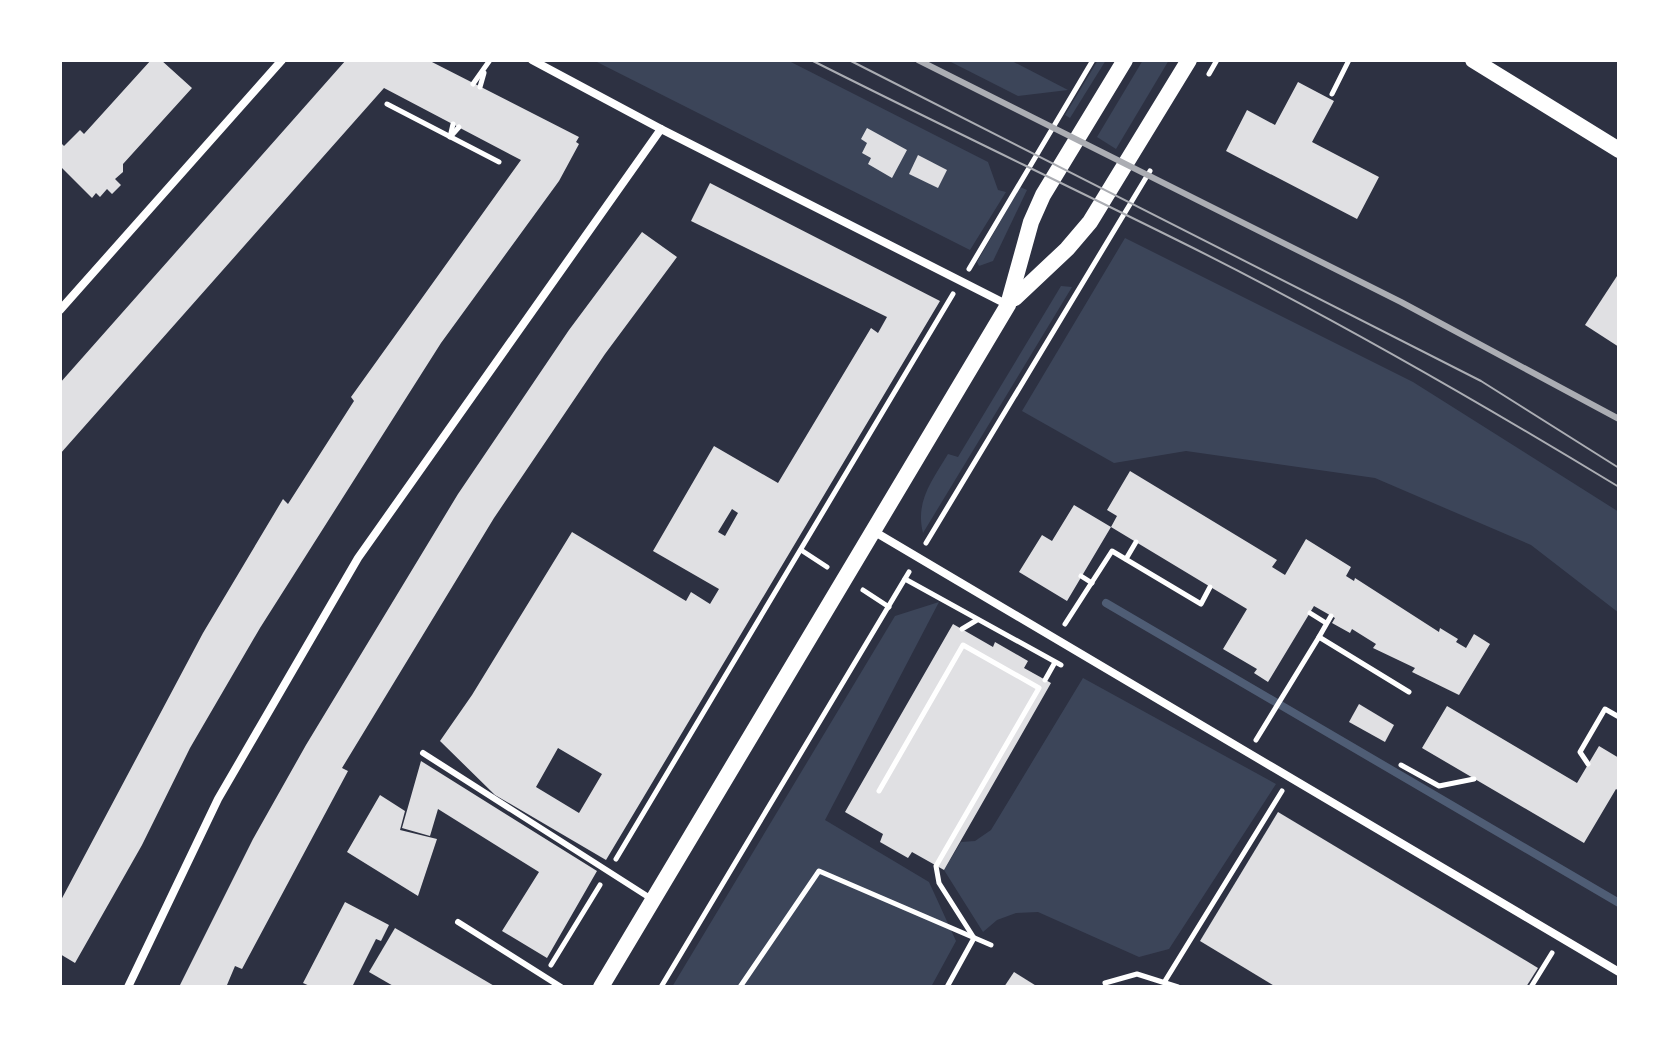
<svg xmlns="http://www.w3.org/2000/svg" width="1679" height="1047" font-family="'Alegreya Sans',sans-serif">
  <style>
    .green { fill: #3c4559 }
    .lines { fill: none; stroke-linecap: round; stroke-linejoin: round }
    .stream { stroke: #4f5d75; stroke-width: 8 }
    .building { fill: #e0e0e3; fill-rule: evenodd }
    .path { stroke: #fff; stroke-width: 5 }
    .service { stroke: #fff; stroke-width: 6 }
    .minor { stroke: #fff; stroke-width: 8 }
    .secondary { stroke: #fff; stroke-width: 16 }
    .tram { stroke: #abadb3; stroke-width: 2 }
    .rail { stroke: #abadb3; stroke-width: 6 }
  </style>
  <rect width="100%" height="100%" fill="#2d3142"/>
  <!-- green -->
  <g class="green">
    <path d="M 593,60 L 787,60 L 988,162 L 998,190 L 1006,192 L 970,250 Z"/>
    <path d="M 947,60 L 1010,60 L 1068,90 L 1018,96 Z"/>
    <path d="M 1098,60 L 1106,60 L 1070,118 L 1065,115 Z"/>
    <path d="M 1143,60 L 1169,60 L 1116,149 L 1097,137 Z"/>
    <path d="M 1020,187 L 1027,190 L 993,261 L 979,266 L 977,262 Z"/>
    <path d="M 1125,238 L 1413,382 L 1619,512 L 1619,613 L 1531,545 L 1375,478 L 1186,451 L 1114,463 L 1022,411 Z"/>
    <path d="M 1061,286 L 1072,287 L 923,533 C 915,501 932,481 948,454 L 958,457 Z"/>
    <path d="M 939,602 L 825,820 L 929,882 L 956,941 L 931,987 L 672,987 L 895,616 Z"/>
    <path d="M 1083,678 L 1276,784 L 1169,949 L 1139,957 L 1038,912 L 1016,913 L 997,920 L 983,932 L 944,870 L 961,842 L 975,841 L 991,830 Z"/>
  </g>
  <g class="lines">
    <!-- stream -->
    <path class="stream" d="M 1106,603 L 1619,903"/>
  </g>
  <!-- building -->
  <g class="building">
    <path d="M 151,60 L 161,60 L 192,88 L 123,164 L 123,172 L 115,179 L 121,185 L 112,194 L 107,189 L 100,197 L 96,193 L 92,198 L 60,166 L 60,142 L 64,146 L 80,130 L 84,134 Z"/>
    <path d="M 346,60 L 428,60 L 579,137 L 576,142 L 579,144 L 559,181 L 441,343 L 260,628 L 190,748 L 142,845 L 75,963 L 60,954 L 60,902 L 203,633 L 283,499 L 288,504 L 354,401 L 351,397 L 521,160 L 384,88 L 60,454 L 60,383 Z"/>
    <path d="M 1298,82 L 1334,101 L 1312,142 L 1379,177 L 1357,219 L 1226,151 L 1247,110 L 1275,125 Z"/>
    <path d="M 867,128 L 907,150 L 892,178 L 868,164 L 871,158 L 862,153 L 867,143 L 861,139 Z"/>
    <path d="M 918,155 L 947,170 L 938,188 L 909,174 Z"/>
    <path d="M 710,183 L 940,301 L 606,860 L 495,795 L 440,741 L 472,695 L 572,532 L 686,601 L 691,592 L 710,604 L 719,589 L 653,551 L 714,446 L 778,483 L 871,328 L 878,333 L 887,317 L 691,221 ZM 732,509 L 738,513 L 725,536 L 718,532 ZM 558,748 L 602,774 L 579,813 L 536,787 Z"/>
    <path d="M 642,232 L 677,257 L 605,354 L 494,518 L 342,768 L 348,771 L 242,969 L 235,966 L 227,985 L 230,987 L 179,987 L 253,839 L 306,745 L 458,494 L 569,330 Z"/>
    <path d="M 1619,273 L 1619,347 L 1585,325 Z"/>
    <path d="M 1130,471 L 1277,560 L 1272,567 L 1285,575 L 1306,539 L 1351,567 L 1346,576 L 1354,581 L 1355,578 L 1439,632 L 1440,628 L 1458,639 L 1456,642 L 1466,648 L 1474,634 L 1490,644 L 1459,695 L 1412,672 L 1415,668 L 1373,648 L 1376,644 L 1352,629 L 1350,633 L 1332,623 L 1335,618 L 1314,606 L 1268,682 L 1254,673 L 1257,669 L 1223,649 L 1247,609 L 1111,527 L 1117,516 L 1107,510 Z"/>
    <path d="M 1074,505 L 1111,527 L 1067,601 L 1019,572 L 1042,535 L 1052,541 Z"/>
    <path d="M 953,624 L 993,647 L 995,642 L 1028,661 L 1024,668 L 1051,683 L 944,870 L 912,852 L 908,858 L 880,842 L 883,834 L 845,812 Z"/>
    <path d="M 1359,704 L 1394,725 L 1385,742 L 1349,722 Z"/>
    <path d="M 1447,706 L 1577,783 L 1599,746 L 1619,758 L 1619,791 L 1616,789 L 1584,843 L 1422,748 Z"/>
    <path d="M 421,761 L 597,871 L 547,958 L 502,931 L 539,872 L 438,809 L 430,836 L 402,828 Z"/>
    <path d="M 380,795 L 405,811 L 400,830 L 437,839 L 418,896 L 347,852 Z"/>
    <path d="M 1278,812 L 1538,968 L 1526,987 L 1276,987 L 1200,941 Z"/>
    <path d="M 345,902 L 389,925 L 381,941 L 376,939 L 352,987 L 312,987 L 303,983 Z"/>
    <path d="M 395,928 L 462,967 L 496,987 L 395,987 L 369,972 Z"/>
    <path d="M 1014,972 L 1038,987 L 1004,987 Z"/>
  </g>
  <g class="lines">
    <!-- path -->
    <g class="path">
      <path d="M 1209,74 L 1217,60"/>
      <path d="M 473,84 L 490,60"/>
      <path d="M 480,87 L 484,73"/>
      <path d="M 1332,94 L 1349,60"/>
      <path d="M 387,104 L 499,162"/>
      <path d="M 451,136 L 459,127"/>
      <path d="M 450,137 L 453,124"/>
      <path d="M 969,269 L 1093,60"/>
      <path d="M 926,543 L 1150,171"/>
      <path d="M 801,550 L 827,567"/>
      <path d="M 1126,559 L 1136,542"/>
      <path d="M 1081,576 L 1092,583"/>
      <path d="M 905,579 L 1061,665"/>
      <path d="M 863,590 L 889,607"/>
      <path d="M 1310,613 L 1326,623"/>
      <path d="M 1065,624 L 1112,551 L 1201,604 L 1210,587"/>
      <path d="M 962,629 L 977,620"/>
      <path d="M 1319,637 L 1331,616"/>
      <path d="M 1045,680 L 1054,664"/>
      <path d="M 1256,740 L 1319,637 L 1409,692"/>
      <path d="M 1588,764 L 1580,752 L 1605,709 L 1619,717"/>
      <path d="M 1401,765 L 1439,786 L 1474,779"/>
      <path d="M 879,791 L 963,645 L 1039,688 L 936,866 L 939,883 L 974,938 L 947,987"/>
      <path d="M 616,859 L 953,294"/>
      <path d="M 551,965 L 600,885"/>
      <path d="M 1165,981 L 1282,791"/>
      <path d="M 1105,983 L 1137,974 L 1178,987"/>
      <path d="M 661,987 L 909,572"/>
      <path d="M 740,987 L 819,871 L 991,945"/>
      <path d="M 1531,987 L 1552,953"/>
    </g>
    <!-- service -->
    <g class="service">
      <path d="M 423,753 L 650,898"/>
      <path d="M 458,922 L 561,987"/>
    </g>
    <!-- minor -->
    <g class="minor">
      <path d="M 532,60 L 661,129 L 1008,305"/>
      <path d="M 60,310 L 282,60"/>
      <path d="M 875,532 L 1619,972"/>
      <path d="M 128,987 L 218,799 L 358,558 L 661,129"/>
    </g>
    <!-- secondary -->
    <g class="secondary">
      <path d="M 1473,60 L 1619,150"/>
      <path d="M 1015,298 L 1067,249 L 1090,222 L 1189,60"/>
      <path d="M 601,987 L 1008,305 L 1031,222 L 1043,195 L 1125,60"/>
    </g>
    <!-- tram -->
    <g class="tram">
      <path d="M 811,60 C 932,121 1054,179 1175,239 C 1327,314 1474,399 1619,487"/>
      <path d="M 849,60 L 1481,381 L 1619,468"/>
    </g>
    <!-- rail -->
    <path class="rail" d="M 918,60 L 1401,302 L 1619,419"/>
  </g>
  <!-- border -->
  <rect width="1679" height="1047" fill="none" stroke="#ffffff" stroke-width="124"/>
</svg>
